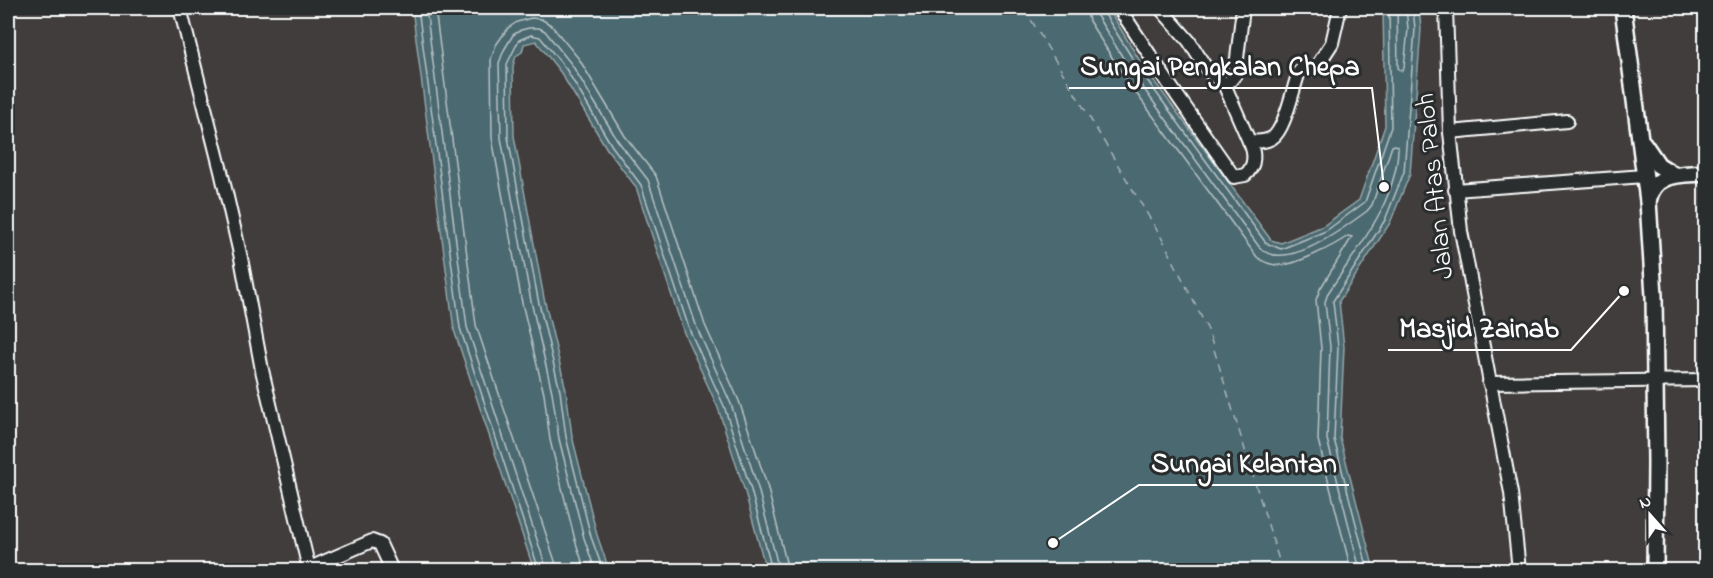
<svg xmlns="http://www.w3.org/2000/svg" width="1713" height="578" font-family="'Indie Flower',sans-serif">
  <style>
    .water { fill: #4c6970; stroke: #94a5a9; stroke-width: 1.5 }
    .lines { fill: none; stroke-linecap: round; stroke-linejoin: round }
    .shore { stroke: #b7c3c6; stroke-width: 1.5 }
    .ferry { stroke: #a6b4b8; stroke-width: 1.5; stroke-dasharray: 8 6; stroke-linecap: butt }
    .minor-casing { stroke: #fff; stroke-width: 16 }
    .major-casing { stroke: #fff; stroke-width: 20 }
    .minor { stroke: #2a2d2e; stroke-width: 12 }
    .major { stroke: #2a2d2e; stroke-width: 15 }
    .labels { text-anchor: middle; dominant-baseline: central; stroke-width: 6; stroke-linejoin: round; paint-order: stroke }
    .street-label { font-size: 27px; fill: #fff; stroke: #2a2d2e }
    .leader { fill: none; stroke: #fff; stroke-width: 2 }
    .callout-dot { fill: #fff; stroke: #2a2d2e; stroke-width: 2 }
    .callout-label { font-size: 28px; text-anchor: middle; font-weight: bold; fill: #fff; stroke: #2a2d2e; stroke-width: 6; stroke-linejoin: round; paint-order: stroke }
  </style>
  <rect width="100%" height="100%" fill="#403d3c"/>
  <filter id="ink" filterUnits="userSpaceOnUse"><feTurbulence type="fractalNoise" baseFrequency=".0167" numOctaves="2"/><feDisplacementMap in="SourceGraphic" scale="12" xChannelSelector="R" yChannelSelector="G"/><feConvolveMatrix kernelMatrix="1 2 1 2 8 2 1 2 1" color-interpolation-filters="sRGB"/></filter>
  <g filter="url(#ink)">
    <!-- water -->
    <path class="water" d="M 412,8 L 1108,8 L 1143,66 L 1271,240 L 1281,243 L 1323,226 L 1359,200 L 1385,126 L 1383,8 L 1419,8 L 1421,29 L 1410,174 L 1390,223 L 1339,301 L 1344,347 L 1340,438 L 1374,570 L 766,570 L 745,492 L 718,408 L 684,333 L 636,187 L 607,149 L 561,73 L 536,41 L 524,44 L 522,52 L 516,56 L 513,66 L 514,136 L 544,298 L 566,390 L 572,436 L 597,535 L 609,570 L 534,570 L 454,330 Z"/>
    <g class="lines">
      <!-- shore -->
      <g class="shore">
        <path d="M 418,8 L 460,328 L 539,570"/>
        <path d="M 426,8 L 467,327 L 547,570"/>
        <path d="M 435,8 L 476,325 L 555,561 L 556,570"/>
        <path d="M 1086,8 L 1089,21 L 1125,78 L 1257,257 C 1263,262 1271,265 1279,265 C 1295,266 1335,245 1348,236 L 1352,237 L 1320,289 L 1316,300 L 1321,348 L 1318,440 L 1351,570"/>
        <path d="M 1095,8 L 1097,16 L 1133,74 L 1260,248 C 1286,273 1345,227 1367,211 L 1372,205 L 1392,146 L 1395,145 L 1398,146 C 1398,201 1357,249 1328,293 L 1325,302 L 1330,347 L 1327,439 L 1360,570"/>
        <path d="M 1103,8 L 1104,13 L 1139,69 L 1266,243 L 1281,249 L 1326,231 L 1365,202 L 1391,127 L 1389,8"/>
        <path d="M 1397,8 L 1398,68 L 1402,71 L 1404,68 L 1408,29 L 1406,8"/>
        <path d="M 585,570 L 575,540 L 550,440 L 544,394 L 522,303 L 492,138 L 491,59 L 496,45 L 508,28 L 517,22 L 531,18 L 541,19 L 551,25 L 579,59 L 625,136 L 656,176 L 705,325 L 739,401 L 767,485 L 788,570"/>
        <path d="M 595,570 L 584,538 L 559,439 L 552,392 L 531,301 L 501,138 L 499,63 L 504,50 L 513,35 L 521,30 L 529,28 L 539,28 L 545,31 L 572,65 L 618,141 L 648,180 L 697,328 L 731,404 L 758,488 L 779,570"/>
        <path d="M 603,570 L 591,537 L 566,437 L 560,391 L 538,299 L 508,137 L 507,64 L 519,40 L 531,35 L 540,37 L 566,69 L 612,146 L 641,185 L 690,331 L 724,406 L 751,490 L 772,570"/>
        <path d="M 1368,570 L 1334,439 L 1338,347 L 1333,301 L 1385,220 L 1404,172 L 1415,29 L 1413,8"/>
      </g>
      <!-- ferry -->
      <path class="ferry" d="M 1024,8 L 1164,242 L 1208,330 L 1282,570"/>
      <defs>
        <g id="minor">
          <path d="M 180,8 L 221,171 L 241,258 L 262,370 L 309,569"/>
          <path d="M 1119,8 L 1169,84 L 1234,177 L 1245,175 C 1256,166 1255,152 1249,141"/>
          <path d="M 1160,8 L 1189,41 L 1208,71 L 1224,84 L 1230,81 L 1235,75 L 1243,8"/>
          <path d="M 1446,8 L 1450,132 L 1461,231 L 1511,493 L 1519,570"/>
          <path d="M 1224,84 L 1249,141 C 1257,142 1265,142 1272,138 C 1285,130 1293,88 1299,72 L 1303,68 L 1315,69 L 1332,43 L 1340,8"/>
          <path d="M 1450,132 L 1567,121"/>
          <path d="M 1455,190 L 1644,176"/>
          <path d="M 1489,383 L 1706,380"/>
          <path d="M 305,570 L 372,541 L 380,544 L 392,570"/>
        </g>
        <g id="major">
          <path d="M 1623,8 L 1648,201 L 1654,296 L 1656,462 L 1655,570"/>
          <path d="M 1643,143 L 1658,165 L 1674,175"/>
          <path d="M 1648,201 C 1654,171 1681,175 1706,173"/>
        </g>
      </defs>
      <!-- minor casing -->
      <use href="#minor" class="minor-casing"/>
      <!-- major casing -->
      <use href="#major" class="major-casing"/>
      <!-- minor -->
      <use href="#minor" class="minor"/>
      <!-- major -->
      <use href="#major" class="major"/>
    </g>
  </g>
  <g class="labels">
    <!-- street labels -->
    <g class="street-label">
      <text transform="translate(1436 186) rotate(-96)">Jalan Atas Paloh</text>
    </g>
  </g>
  <!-- callouts -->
  <path class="leader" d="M1384 187L1372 88H1069M1624 291L1571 350H1388M1053 543L1139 485H1349"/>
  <g class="callout-dot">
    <circle cx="1384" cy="187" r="6"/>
    <circle cx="1624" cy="291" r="6"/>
    <circle cx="1053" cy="543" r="6"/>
  </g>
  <g class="callout-label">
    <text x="1220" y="75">Sungai Pengkalan Chepa</text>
    <text x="1479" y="337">Masjid Zainab</text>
    <text x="1244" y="472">Sungai Kelantan</text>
  </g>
  <!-- margin -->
  <rect width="1713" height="578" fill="none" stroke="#2a2d2e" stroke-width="30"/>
  <rect x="15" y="15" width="1683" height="548" fill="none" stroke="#fff" stroke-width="2" filter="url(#ink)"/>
  <!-- north arrow -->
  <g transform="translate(1650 515) rotate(339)" stroke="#2a2d2e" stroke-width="4.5" paint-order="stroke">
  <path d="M0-4.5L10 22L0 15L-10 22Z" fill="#ffffff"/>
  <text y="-9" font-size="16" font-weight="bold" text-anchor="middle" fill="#ffffff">N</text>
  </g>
</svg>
